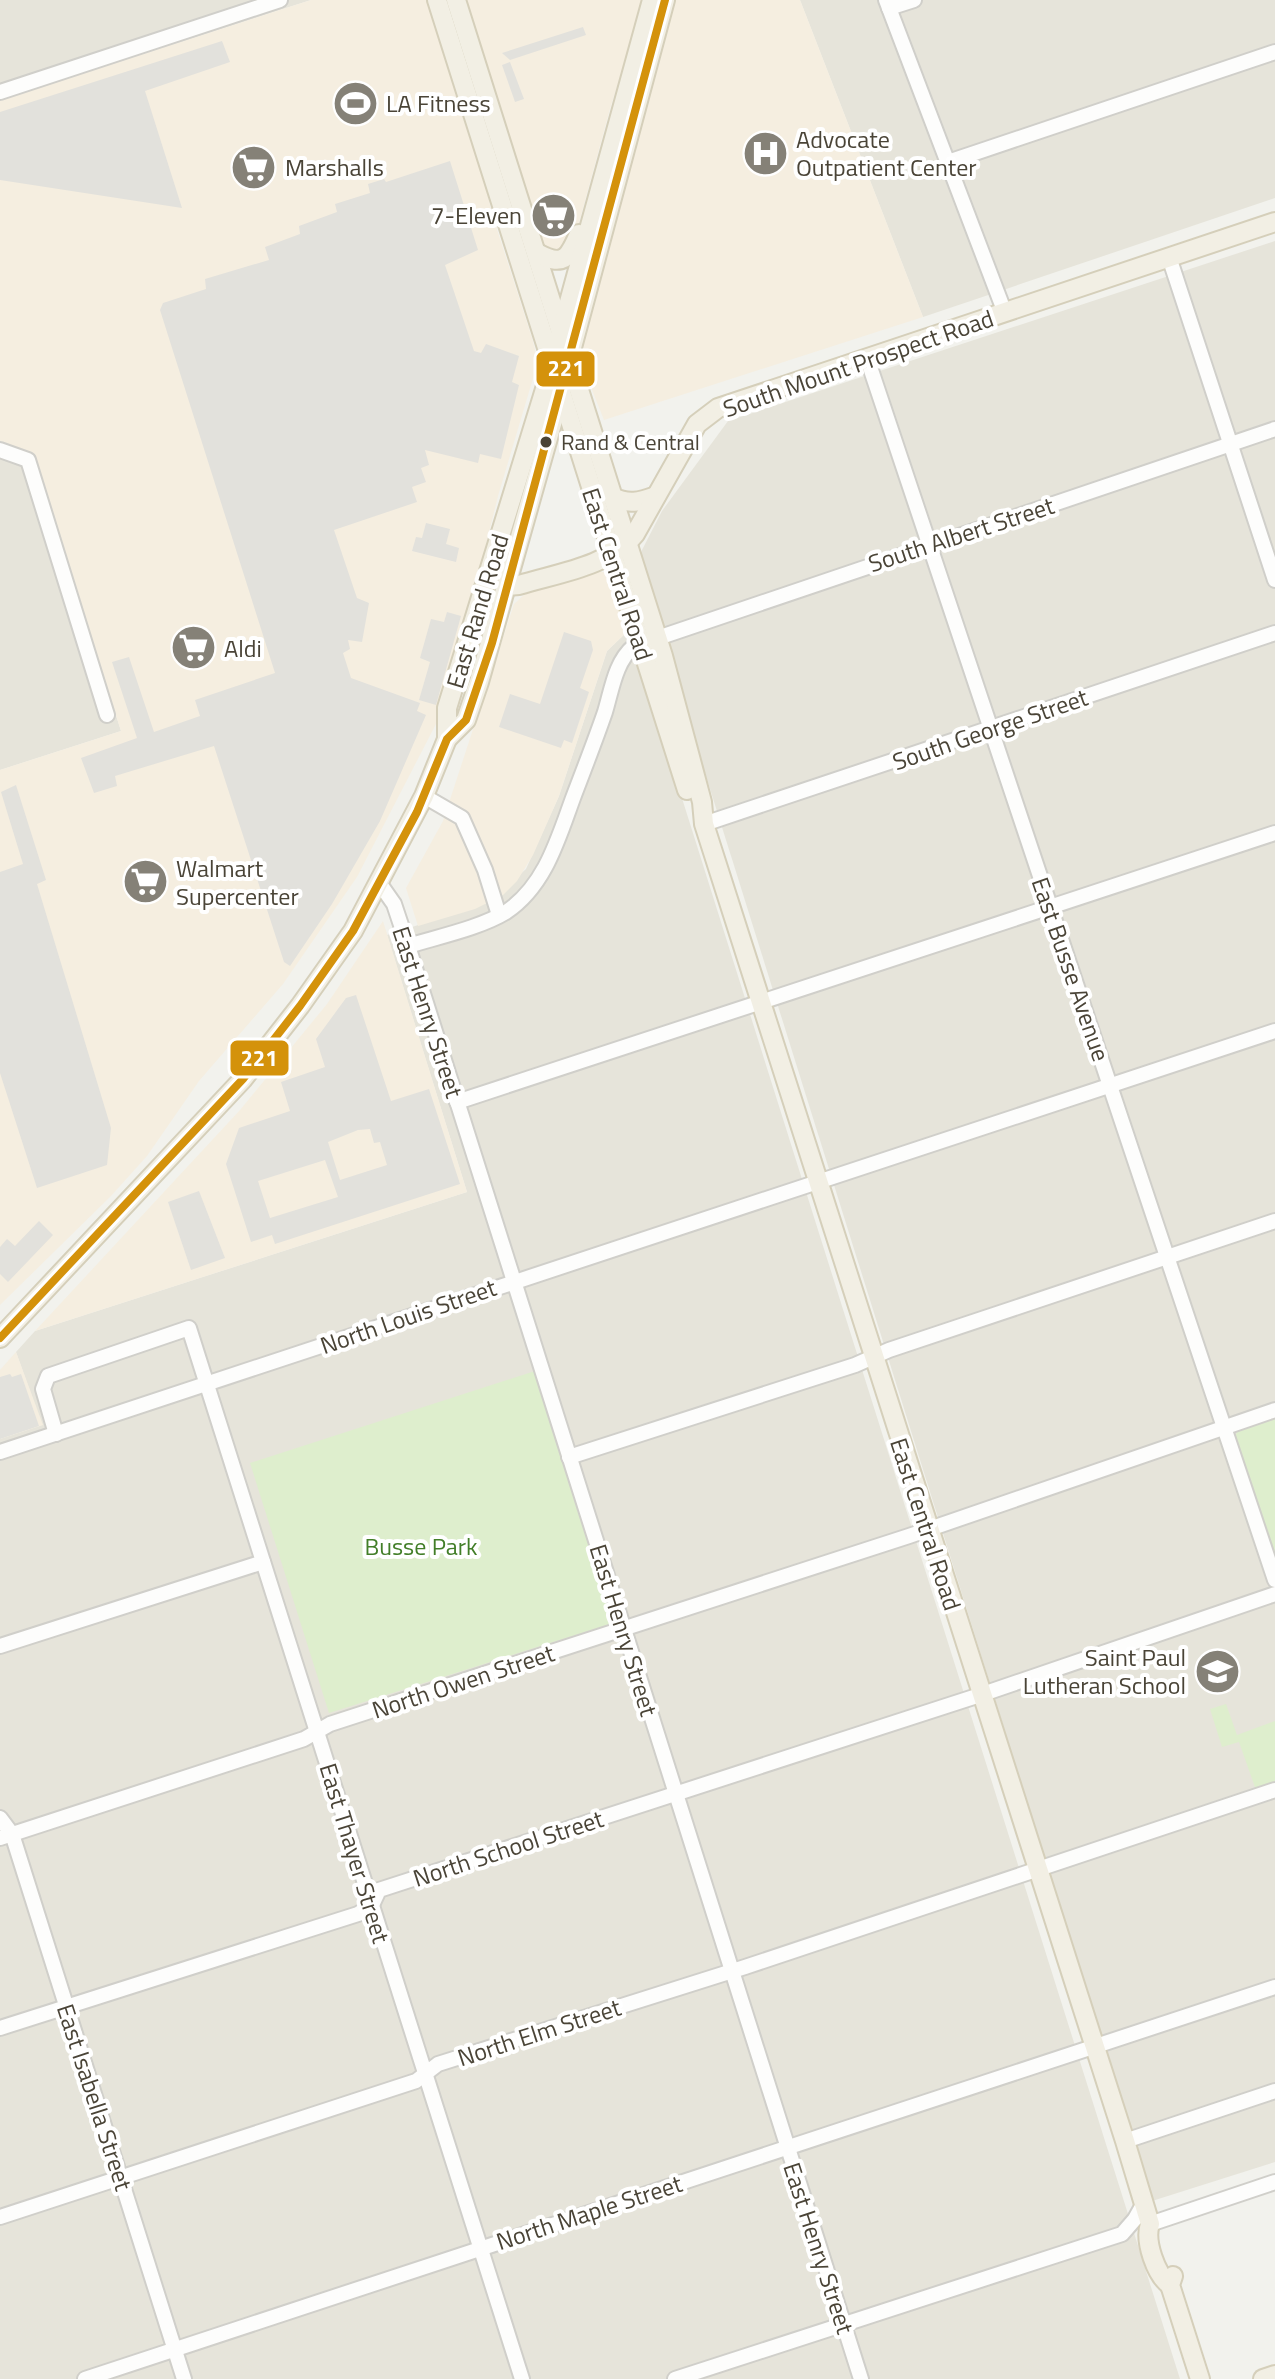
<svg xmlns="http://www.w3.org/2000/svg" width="1275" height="2379" font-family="'Titillium Web',sans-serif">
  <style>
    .residential { fill: #e6e4da }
    .commercial { fill: #f5eee0 }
    .green { fill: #deeecd }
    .parking { fill: #e2e1dc; fill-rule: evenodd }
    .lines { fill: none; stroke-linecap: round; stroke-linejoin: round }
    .minor-casing { stroke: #d0cfca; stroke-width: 18 }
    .major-casing { stroke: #d5cfba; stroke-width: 22 }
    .minor { stroke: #fdfdfc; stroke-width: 14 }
    .major { stroke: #f2efe4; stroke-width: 18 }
    .bus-1-casing { stroke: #fff; stroke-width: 14 }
    .bus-1 { stroke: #d4920b; stroke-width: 8 }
    .bus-dot { fill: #4a4437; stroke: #fff; stroke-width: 3 }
    .labels { text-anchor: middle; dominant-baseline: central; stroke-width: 8; stroke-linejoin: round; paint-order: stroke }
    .bus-label { font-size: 22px; fill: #4a4437; stroke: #fff; text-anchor: start }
    .poi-label { font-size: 24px; fill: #4a4437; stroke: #fff; text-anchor: start }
    .street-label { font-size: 24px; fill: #4a4437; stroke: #fff }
    .park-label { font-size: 24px; fill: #427e28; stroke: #fff }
    .line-badge { stroke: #fff; stroke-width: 3 }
    .badge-label { font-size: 22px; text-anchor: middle; font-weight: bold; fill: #fff }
  </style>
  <rect width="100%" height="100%" fill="#f2f2ed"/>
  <!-- residential -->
  <g class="residential">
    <path d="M 0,0 L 311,0 L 0,100 Z"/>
    <path d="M 800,0 L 1275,0 L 1275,198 L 923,317 Z"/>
    <path d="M 1275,241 L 1275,2162 L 1152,2201 L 639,562 L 642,550 L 662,511 L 728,421 Z"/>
    <path d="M 0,441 L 33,454 L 121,731 L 0,770 Z"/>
    <path d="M 629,630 L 1180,2379 L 0,2379 L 0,1439 L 42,1425 L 16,1352 L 35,1331 L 467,1192 L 387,935 L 490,902 L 526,869 L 559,796 L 607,651 Z"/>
  </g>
  <!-- commercial -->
  <g class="commercial">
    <path d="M 311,0 L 429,0 L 437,35 L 471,143 L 478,151 L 492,214 L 532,338 L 535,349 L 534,375 L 498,496 L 467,621 L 437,722 L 357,877 L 283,984 L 199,1081 L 147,1156 L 111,1196 L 0,1305 L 0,770 L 121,731 L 33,454 L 0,441 L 0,100 Z"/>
    <path d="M 467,0 L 644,0 L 610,109 L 576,234 L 563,252 L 544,248 L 539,240 Z"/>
    <path d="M 671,0 L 800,0 L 923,317 L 604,420 L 579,357 Z"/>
    <path d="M 598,571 L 611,574 L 629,630 L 607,651 L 559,796 L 533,855 L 517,881 L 503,895 L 475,909 L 418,926 L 406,888 L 443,821 L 514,604 L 525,594 Z"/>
    <path d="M 383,921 L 467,1192 L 35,1331 L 240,1110 L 327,1004 Z"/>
    <path d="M 16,1352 L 43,1425 L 0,1439 L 0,1370 Z"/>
  </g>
  <!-- green -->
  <g class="green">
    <path d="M 535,1371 L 612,1618 L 610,1624 L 329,1713 L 250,1463 Z"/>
    <path d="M 1275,1417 L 1275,1555 L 1235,1436 L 1239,1429 Z"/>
    <path d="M 1226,1704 L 1237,1735 L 1275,1721 L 1275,1783 L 1256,1790 L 1239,1742 L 1222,1747 L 1210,1709 Z"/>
  </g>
  <!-- parking -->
  <g class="parking">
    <path d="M 583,27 L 586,35 L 510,60 L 502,53 Z"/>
    <path d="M 222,41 L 230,62 L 145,91 L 182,208 L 0,180 L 0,112 Z"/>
    <path d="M 510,62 L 524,99 L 515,102 L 502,65 Z"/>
    <path d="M 450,161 L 478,250 L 445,265 L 474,351 L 481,353 L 486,344 L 519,356 L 512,382 L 519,385 L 501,459 L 480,454 L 478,463 L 425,450 L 429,465 L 421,468 L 426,482 L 412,487 L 417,502 L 334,530 L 357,598 L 369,603 L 362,642 L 348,640 L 350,649 L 343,653 L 351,678 L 420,703 L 417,711 L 426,715 L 380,821 L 332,904 L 290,966 L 284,962 L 214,746 L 115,776 L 117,786 L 94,793 L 81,758 L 137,738 L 112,662 L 129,657 L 154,732 L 200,716 L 195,700 L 275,673 L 160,310 L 163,303 L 206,289 L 205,279 L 269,260 L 265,247 L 300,234 L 299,226 L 337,212 L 335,204 L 370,193 L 368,184 L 384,179 L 386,182 Z"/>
    <path d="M 426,523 L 450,529 L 446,544 L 459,548 L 456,562 L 412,551 L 416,537 L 422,538 Z"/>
    <path d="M 447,612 L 461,616 L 436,705 L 419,700 L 430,662 L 420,658 L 431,619 L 444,622 Z"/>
    <path d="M 564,632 L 591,641 L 593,650 L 580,688 L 589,692 L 572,743 L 564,740 L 561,748 L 499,727 L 510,694 L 540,704 Z"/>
    <path d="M 16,785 L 46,880 L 37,884 L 111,1128 L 107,1165 L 37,1188 L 0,1073 L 0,872 L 23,864 L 1,792 Z"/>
    <path d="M 356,995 L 391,1101 L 429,1089 L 460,1184 L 275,1244 L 272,1235 L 251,1242 L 226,1164 L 239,1128 L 290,1111 L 281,1082 L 325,1067 L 316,1039 L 346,998 ZM 370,1129 L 374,1143 L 380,1142 L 387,1165 L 340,1180 L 328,1142 L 358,1130 ZM 325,1160 L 338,1197 L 270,1218 L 258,1181 Z"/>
    <path d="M 199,1191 L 225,1258 L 191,1270 L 168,1202 Z"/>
    <path d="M 39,1221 L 53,1235 L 8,1282 L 0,1274 L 0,1247 L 7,1239 L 15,1246 Z"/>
    <path d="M 10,1374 L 12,1377 L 21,1374 L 39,1426 L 0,1439 L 0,1377 Z"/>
  </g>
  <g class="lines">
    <defs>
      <g id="minor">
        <path d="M 886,0 L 1005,313"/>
        <path d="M 889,8 L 914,0"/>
        <path d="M 0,92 L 280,0"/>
        <path d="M 948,162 L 1275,52"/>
        <path d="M 1169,257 L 1275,580"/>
        <path d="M 867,358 L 1275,1580"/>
        <path d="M 0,450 L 28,460 L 107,715"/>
        <path d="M 424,796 L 462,818 L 485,870 L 499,915"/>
        <path d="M 704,824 L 1275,633"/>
        <path d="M 380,884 L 394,904 L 408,946 L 861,2379"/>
        <path d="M 408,946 C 437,937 480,928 506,912 C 545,886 558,839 573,798 C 584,769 595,741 605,712 C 612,689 615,662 634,646 L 1275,429"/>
        <path d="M 457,1102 L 1275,833"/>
        <path d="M 56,1434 L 43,1389 L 48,1376 L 189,1328 L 522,2379"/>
        <path d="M 0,1452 L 1275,1031"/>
        <path d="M 569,1457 L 855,1365 L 889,1350 L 1275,1221"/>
        <path d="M 0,1646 L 263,1562"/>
        <path d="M 0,1818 L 12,1834 L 184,2379"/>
        <path d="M 0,1838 L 304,1739 L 330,1724 L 909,1536 L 1275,1410"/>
        <path d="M 0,2028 L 358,1914 L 372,1905 L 379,1890 L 980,1695 L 1275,1594"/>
        <path d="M 1125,2141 L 1275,2091"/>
        <path d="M 0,2217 L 416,2081 L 438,2064 L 745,1967 L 1275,1790"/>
        <path d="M 1150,2224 L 1275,2182"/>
        <path d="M 85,2379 L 1275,1987"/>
        <path d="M 675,2379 L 1122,2234 L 1135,2219 L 1144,2203"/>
      </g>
      <g id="major">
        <path d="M 437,0 L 687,790"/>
        <path d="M 456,0 L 663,656 L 702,802 L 704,824 L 1125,2141 L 1150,2224 C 1144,2241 1156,2275 1170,2285"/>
        <path d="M 537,253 C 563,267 568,259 579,234"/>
        <path d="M 570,355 L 665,0"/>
        <path d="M 612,497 C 629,505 639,502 656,496"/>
        <path d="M 507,586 L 519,585 C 558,573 608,567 635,534 L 697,424 L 718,408 L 1275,222"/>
        <path d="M 447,739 L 466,720 L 479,682 L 561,392"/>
        <path d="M 0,1338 L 243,1079 L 300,1006 L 353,931 L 424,796 L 447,739 L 447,708 L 546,386 L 652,0"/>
        <path d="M 1173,2276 L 1170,2285 L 1200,2379"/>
        <path d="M 1263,2379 L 1275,2375"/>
      </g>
    </defs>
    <!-- minor casing -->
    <use href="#minor" class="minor-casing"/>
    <!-- major casing -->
    <use href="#major" class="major-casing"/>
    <!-- minor -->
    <use href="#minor" class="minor"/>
    <!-- major -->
    <use href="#major" class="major"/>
    <defs>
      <path id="bus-1" d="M 0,1338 L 243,1079 L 300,1006 L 353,931 L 417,812 L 447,739 L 466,720 L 492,643 L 665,0"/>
    </defs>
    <!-- bus-1 casing -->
    <use href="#bus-1" class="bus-1-casing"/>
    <!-- bus-1 -->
    <use href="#bus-1" class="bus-1"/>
  </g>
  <!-- icons -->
  <defs>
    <symbol id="stadium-disc" viewBox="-11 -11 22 22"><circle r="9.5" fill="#858177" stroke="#fff"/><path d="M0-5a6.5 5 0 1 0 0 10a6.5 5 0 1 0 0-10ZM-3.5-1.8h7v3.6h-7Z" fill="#fff"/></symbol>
    <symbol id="hospital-disc" viewBox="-11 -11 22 22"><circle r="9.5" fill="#858177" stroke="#fff"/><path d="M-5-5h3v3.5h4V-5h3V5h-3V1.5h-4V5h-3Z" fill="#fff"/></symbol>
    <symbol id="supermarket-disc" viewBox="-11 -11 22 22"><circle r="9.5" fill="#858177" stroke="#fff"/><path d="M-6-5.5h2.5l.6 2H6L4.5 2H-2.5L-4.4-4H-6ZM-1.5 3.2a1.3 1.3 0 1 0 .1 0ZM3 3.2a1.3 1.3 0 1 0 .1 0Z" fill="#fff"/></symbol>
    <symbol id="school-disc" viewBox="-11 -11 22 22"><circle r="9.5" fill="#858177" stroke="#fff"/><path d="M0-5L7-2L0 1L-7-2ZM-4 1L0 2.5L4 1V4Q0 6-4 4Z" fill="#fff"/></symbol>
  </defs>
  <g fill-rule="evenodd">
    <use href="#stadium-disc" x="330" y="78" width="51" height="51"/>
    <use href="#hospital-disc" x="740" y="128" width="51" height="51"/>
    <use href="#supermarket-disc" x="228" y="142" width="51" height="51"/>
    <use href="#supermarket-disc" x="528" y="190" width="51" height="51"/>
    <use href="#supermarket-disc" x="168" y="622" width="51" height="51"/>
    <use href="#supermarket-disc" x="120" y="856" width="51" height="51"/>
    <use href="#school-disc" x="1192" y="1646" width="51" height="51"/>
  </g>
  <!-- markers -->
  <circle class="bus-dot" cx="546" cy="442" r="7"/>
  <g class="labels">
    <!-- bus labels -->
    <g class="bus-label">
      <text x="561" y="442">Rand &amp; Central</text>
    </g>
    <!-- poi labels -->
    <g class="poi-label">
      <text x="386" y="103">LA Fitness</text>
      <text x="796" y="139">Advocate<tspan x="796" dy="28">Outpatient Center</tspan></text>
      <text x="285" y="167">Marshalls</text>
      <text x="522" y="215" text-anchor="end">7-Eleven</text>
      <text x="224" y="648">Aldi</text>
      <text x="176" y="868">Walmart<tspan x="176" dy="28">Supercenter</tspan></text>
      <text x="1186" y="1657" text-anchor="end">Saint Paul<tspan x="1186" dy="28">Lutheran School</tspan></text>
    </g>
    <!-- street labels -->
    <g class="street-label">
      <text transform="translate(858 363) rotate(-19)">South Mount Prospect Road</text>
      <text transform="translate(961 534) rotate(-18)">South Albert Street</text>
      <text transform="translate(618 574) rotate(72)">East Central Road</text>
      <text transform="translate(477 611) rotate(-73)">East Rand Road</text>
      <text transform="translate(990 729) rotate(-19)">South George Street</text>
      <text transform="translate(1071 969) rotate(71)">East Busse Avenue</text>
      <text transform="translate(428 1012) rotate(72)">East Henry Street</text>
      <text transform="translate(408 1316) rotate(-19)">North Louis Street</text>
      <text transform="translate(926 1524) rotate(72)">East Central Road</text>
      <text transform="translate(624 1630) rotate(73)">East Henry Street</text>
      <text transform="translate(463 1681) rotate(-18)">North Owen Street</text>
      <text transform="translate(508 1848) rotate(-18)">North School Street</text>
      <text transform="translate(355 1853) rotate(73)">East Thayer Street</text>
      <text transform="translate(539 2032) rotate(-18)">North Elm Street</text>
      <text transform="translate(95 2097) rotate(72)">East Isabella Street</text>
      <text transform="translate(589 2212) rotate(-18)">North Maple Street</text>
      <text transform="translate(819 2248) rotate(72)">East Henry Street</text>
    </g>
    <!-- park labels -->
    <g class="park-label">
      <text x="421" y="1546">Busse Park</text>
    </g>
  </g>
  <g class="line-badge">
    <rect x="535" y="350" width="61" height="38" rx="8" fill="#d4920b"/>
    <rect x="229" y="1039" width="61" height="38" rx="8" fill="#d4920b"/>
  </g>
  <g class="badge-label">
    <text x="566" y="376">221</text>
    <text x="259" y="1066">221</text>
  </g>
</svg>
